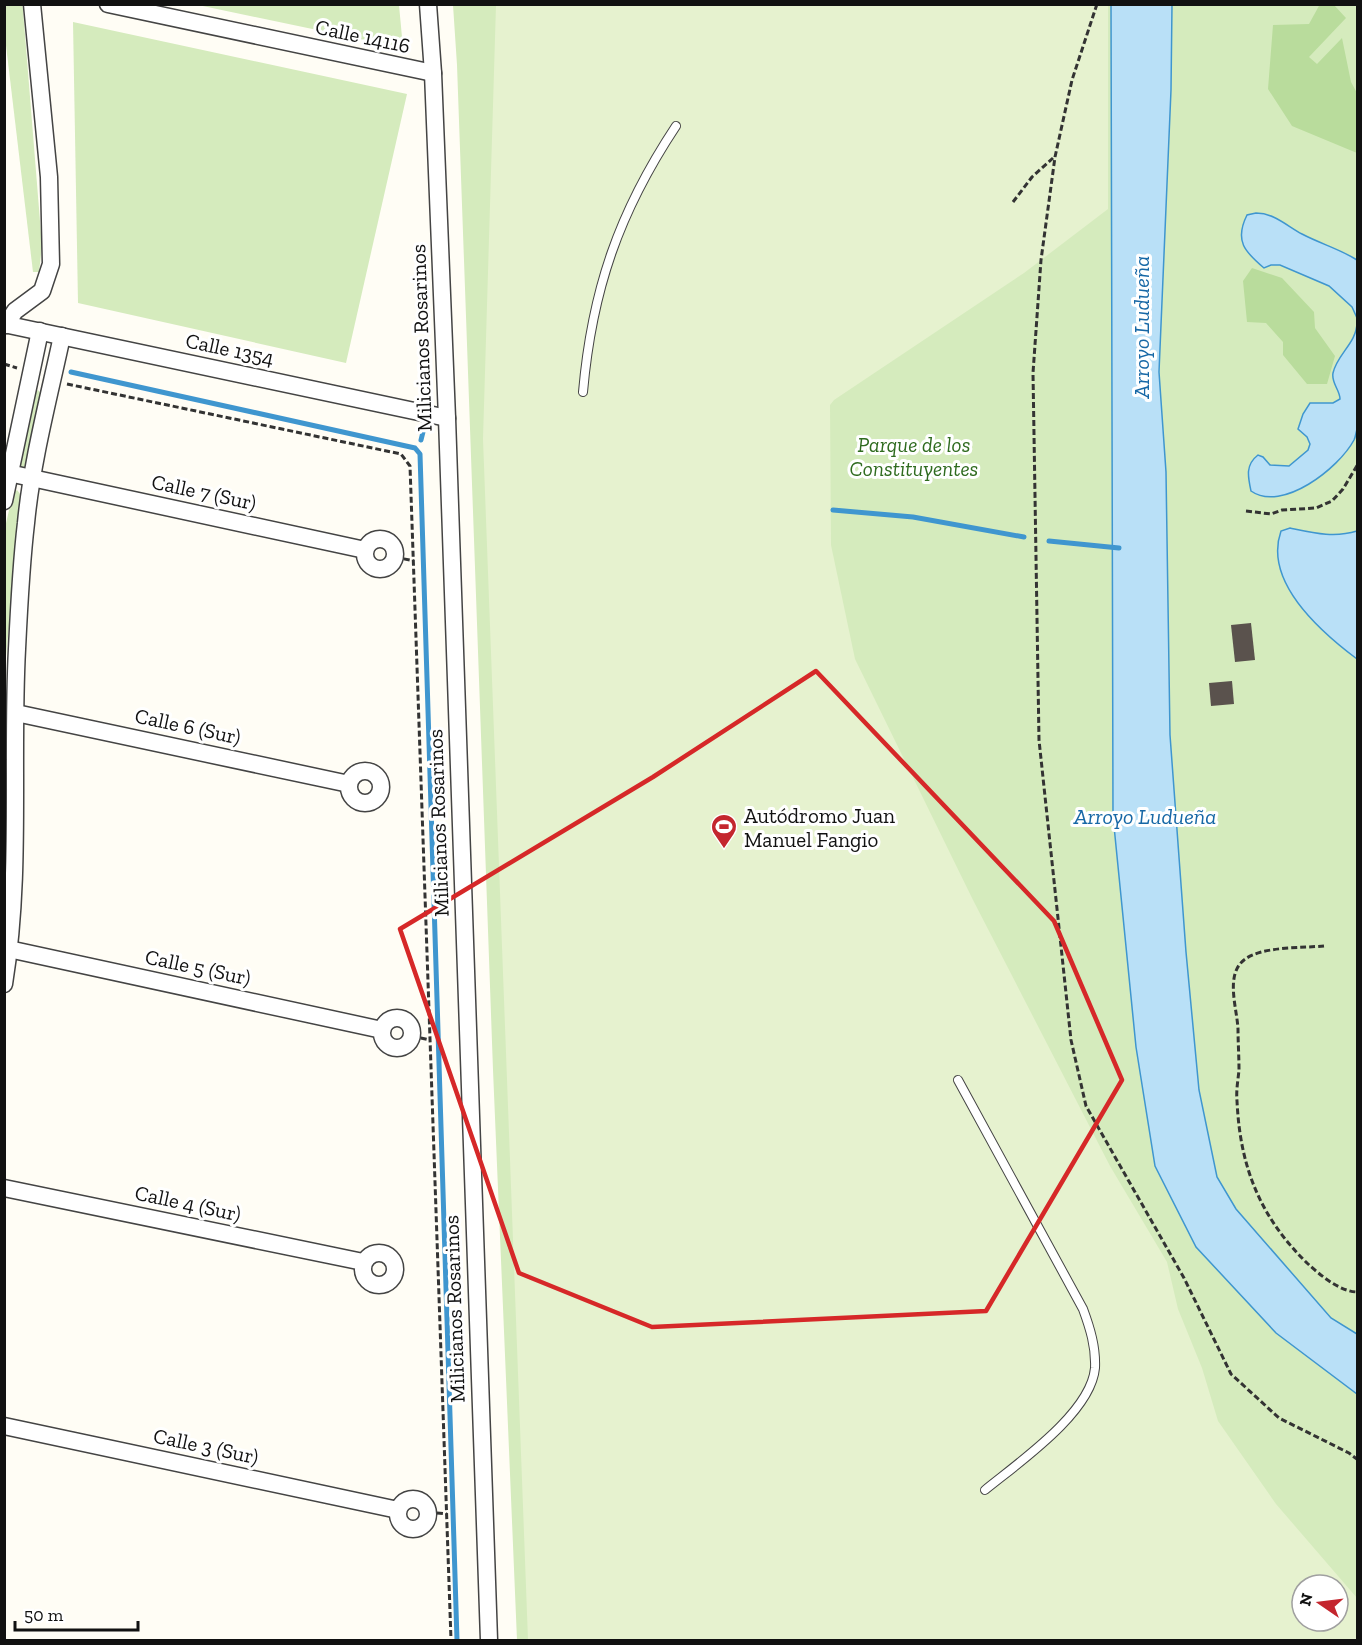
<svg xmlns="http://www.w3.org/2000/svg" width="1362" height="1645" font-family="'Zilla Slab',serif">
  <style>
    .green { fill: #d5ebbd; fill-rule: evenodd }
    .forest { fill: #b9dc9c }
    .pitch { fill: #e6f2cf; fill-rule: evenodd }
    .water { fill: #b9e0f7; stroke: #3f96cf; stroke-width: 1.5 }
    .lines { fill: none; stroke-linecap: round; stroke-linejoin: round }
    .stream { stroke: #3f96cf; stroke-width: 5 }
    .building { fill: #5a524d }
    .lane-casing { stroke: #444; stroke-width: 10 }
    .street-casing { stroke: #444; stroke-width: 19 }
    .path { stroke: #333; stroke-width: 3; stroke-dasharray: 6 3; stroke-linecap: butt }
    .lane { stroke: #fff; stroke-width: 8 }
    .street { stroke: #fff; stroke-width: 16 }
    .marked { fill: none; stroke: #d62828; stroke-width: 4.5; stroke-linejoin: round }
    .labels { text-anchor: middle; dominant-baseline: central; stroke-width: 6; stroke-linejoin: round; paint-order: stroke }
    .street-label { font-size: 21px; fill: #111; stroke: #fff }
    .park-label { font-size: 21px; font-style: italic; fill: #2f6b1f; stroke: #fff }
    .poi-label { font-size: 21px; fill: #111; stroke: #fff; text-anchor: start }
    .water-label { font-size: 22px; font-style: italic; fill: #1768a6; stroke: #fff }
  </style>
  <rect width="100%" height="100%" fill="#fffdf5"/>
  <!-- green -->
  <g class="green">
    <path d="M 4,5 L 22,5 L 23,10 L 42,246 L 39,272 L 33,272 L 5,37 Z"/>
    <path d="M 198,5 L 399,5 L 403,48 Z"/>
    <path d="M 453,5 L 1357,5 L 1357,1640 L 517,1640 L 493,1070 L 457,65 ZM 1302,1585 L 1338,1585 L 1338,1621 L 1302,1621 Z"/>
    <path d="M 73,22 L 407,94 L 346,363 L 78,303 Z"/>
    <path d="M 38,390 L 42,395 L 27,468 L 22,472 L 18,469 L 33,393 Z"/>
    <path d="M 17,490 L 22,496 L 6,656 L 6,729 L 9,829 L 5,908 L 4,532 L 13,493 Z"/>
  </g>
  <!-- forest -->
  <g class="forest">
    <path d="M 1320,4 L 1334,5 L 1346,18 L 1309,57 L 1317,64 L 1342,38 L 1351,82 L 1357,93 L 1357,153 L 1292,126 L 1268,89 L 1273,25 L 1309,24 Z"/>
    <path d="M 1252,268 L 1282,278 L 1314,312 L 1315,328 L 1335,356 L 1327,384 L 1307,384 L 1283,355 L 1283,342 L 1266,323 L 1247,322 L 1243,281 Z"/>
  </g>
  <!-- pitch -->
  <path class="pitch" d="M 496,5 L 1108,5 L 1108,209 L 1024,273 L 834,400 L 830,405 L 831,545 L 855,659 L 973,900 L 1110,1166 L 1167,1262 L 1178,1309 L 1202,1368 L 1218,1421 L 1276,1504 L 1357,1598 L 1357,1640 L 528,1640 L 483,439 ZM 1302,1585 L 1338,1585 L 1338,1621 L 1302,1621 Z"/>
  <!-- water -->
  <g class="water">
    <path d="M 1111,5 L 1172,5 L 1171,90 L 1159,372 L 1166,472 L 1170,735 L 1186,952 L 1199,1090 L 1217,1177 L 1236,1209 L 1331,1318 L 1357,1334 L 1357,1394 L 1276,1333 L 1196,1247 L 1155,1166 L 1136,1047 L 1113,816 Z"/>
    <path d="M 1256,213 C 1274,213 1287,226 1302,234 C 1321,244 1340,249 1357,260 L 1357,318 L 1352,307 L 1329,286 L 1280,265 L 1271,265 L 1264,268 C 1245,252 1234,241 1247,215 Z"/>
    <path d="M 1357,322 L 1358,426 C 1356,431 1356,436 1354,440 C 1339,468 1282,513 1251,491 C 1248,477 1245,465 1258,455 L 1263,457 L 1270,465 L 1289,466 L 1308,450 L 1310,444 L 1307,437 L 1298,429 L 1303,414 L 1310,403 L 1333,403 L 1340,399 C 1340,390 1331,383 1333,373 C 1337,354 1357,343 1357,322 Z"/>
    <path d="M 1290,528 C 1314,533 1334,538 1357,531 L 1357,659 C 1321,632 1263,582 1281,531 Z"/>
  </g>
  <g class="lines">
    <!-- stream -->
    <g class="stream">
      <path d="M 71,372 L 415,448 L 420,454 L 457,1640"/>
      <path d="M 421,440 L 423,432"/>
      <path d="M 833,510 L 913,517 L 1024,537"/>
      <path d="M 1049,541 L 1119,548"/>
    </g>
  </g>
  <!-- building -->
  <g class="building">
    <path d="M 1251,623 L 1255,660 L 1235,662 L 1231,625 Z"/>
    <path d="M 1232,681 L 1234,704 L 1211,706 L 1209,683 Z"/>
  </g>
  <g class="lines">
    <defs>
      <g id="lane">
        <path d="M 583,392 C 592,290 619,212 676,126"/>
        <path d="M 958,1080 L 1083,1309 C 1090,1328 1096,1347 1095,1368 C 1091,1413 1018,1463 985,1490"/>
      </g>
      <g id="street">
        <path d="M 108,4 L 433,73"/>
        <path d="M 428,4 L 433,73 L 447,418 L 489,1640"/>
        <path d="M 4,324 L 447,418"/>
        <path d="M 6,325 L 15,311 L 42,291 L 51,264 L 49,177 L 32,4"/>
        <path d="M 4,472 L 365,550"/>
        <path d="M 4,501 L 40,331"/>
        <circle cx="380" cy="554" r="15"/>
        <path d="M 16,713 L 349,784"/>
        <circle cx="365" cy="787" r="16"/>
        <path d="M 4,948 L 382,1030"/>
        <path d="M 4,984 C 22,873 11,761 17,649 C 19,607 21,565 26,523 C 32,460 49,397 62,336"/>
        <circle cx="397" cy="1033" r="15"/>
        <path d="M 4,1188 L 363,1262"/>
        <circle cx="379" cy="1269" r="16"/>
        <path d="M 4,1426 L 398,1510"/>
        <circle cx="413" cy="1514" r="15"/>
      </g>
    </defs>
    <!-- lane casing -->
    <use href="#lane" class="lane-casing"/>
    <!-- street casing -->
    <use href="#street" class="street-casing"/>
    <!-- path -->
    <g class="path">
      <path d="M 1097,4 L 1072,80 L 1055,157 L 1041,260 L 1033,373 L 1039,740 L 1071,1040 L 1086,1106 L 1184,1278 L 1231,1374 L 1279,1418 L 1349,1453 L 1358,1460"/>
      <path d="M 1013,202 L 1032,177 L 1053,158"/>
      <path d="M 4,364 L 17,368"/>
      <path d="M 67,384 L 401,454 L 410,466 L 451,1640"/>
      <path d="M 1246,511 L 1271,514 L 1282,510 L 1316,508 L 1332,501 L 1343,489 L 1358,464"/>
      <path d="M 395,557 L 414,561"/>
      <path d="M 1324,946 C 1303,948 1261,946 1244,960 C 1225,975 1237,1008 1238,1029 C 1238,1042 1239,1056 1239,1070 C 1238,1080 1236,1091 1237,1101 C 1240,1167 1260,1217 1307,1263 C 1320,1275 1340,1292 1358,1292"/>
      <path d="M 412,1036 L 430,1040"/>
      <path d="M 428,1512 L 447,1514"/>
    </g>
    <!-- lane -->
    <use href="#lane" class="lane"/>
    <!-- street -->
    <use href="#street" class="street"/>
  </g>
  <!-- marked area -->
  <path class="marked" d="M 816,671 L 1054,921 L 1122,1080 L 986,1311 L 652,1327 L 519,1273 L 400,929 L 653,777 Z"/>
  <!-- icons -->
  <defs>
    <symbol id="stadium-pin" viewBox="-11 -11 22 30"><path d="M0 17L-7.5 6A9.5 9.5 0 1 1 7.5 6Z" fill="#c4262e" stroke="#fff"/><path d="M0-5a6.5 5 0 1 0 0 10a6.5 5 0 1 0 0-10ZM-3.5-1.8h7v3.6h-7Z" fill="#fff"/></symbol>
  </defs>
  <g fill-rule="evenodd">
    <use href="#stadium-pin" x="709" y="812" width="30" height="40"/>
  </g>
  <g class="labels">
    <!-- street labels -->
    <g class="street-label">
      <text transform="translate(363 36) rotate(12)">Calle 14116</text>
      <text transform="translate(421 338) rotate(-92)">Milicianos Rosarinos</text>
      <text transform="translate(230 349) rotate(12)">Calle 1354</text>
      <text transform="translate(204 492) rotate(12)">Calle 7 (Sur)</text>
      <text transform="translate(188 726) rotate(12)">Calle 6 (Sur)</text>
      <text transform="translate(438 823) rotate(-92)">Milicianos Rosarinos</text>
      <text transform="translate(198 967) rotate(12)">Calle 5 (Sur)</text>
      <text transform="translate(188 1203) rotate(12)">Calle 4 (Sur)</text>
      <text transform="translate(454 1309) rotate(-92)">Milicianos Rosarinos</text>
      <text transform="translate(206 1446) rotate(12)">Calle 3 (Sur)</text>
    </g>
    <!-- park labels -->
    <g class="park-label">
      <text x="914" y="444">Parque de los<tspan x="914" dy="24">Constituyentes</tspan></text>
    </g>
    <!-- poi labels -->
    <g class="poi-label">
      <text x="744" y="815">Autódromo Juan<tspan x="744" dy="24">Manuel Fangio</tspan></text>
    </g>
    <!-- water labels -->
    <g class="water-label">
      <text transform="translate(1141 327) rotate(-90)">Arroyo Ludueña</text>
      <text x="1145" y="816">Arroyo Ludueña</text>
    </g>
  </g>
  <!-- border -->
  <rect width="1362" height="1645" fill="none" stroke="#111111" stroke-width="12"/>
  <!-- north arrow -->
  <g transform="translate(1320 1603) rotate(284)"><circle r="28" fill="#ffffff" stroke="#a0a0a0" stroke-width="1.5"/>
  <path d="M0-4.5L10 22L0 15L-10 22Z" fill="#c4262e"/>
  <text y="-9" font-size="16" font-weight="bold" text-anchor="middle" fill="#111111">N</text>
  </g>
  <!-- scale -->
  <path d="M15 1621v9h123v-9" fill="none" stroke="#111111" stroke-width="3"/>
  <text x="24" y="1621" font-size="18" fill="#111111" stroke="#ffffff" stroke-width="4.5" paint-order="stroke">50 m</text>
</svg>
